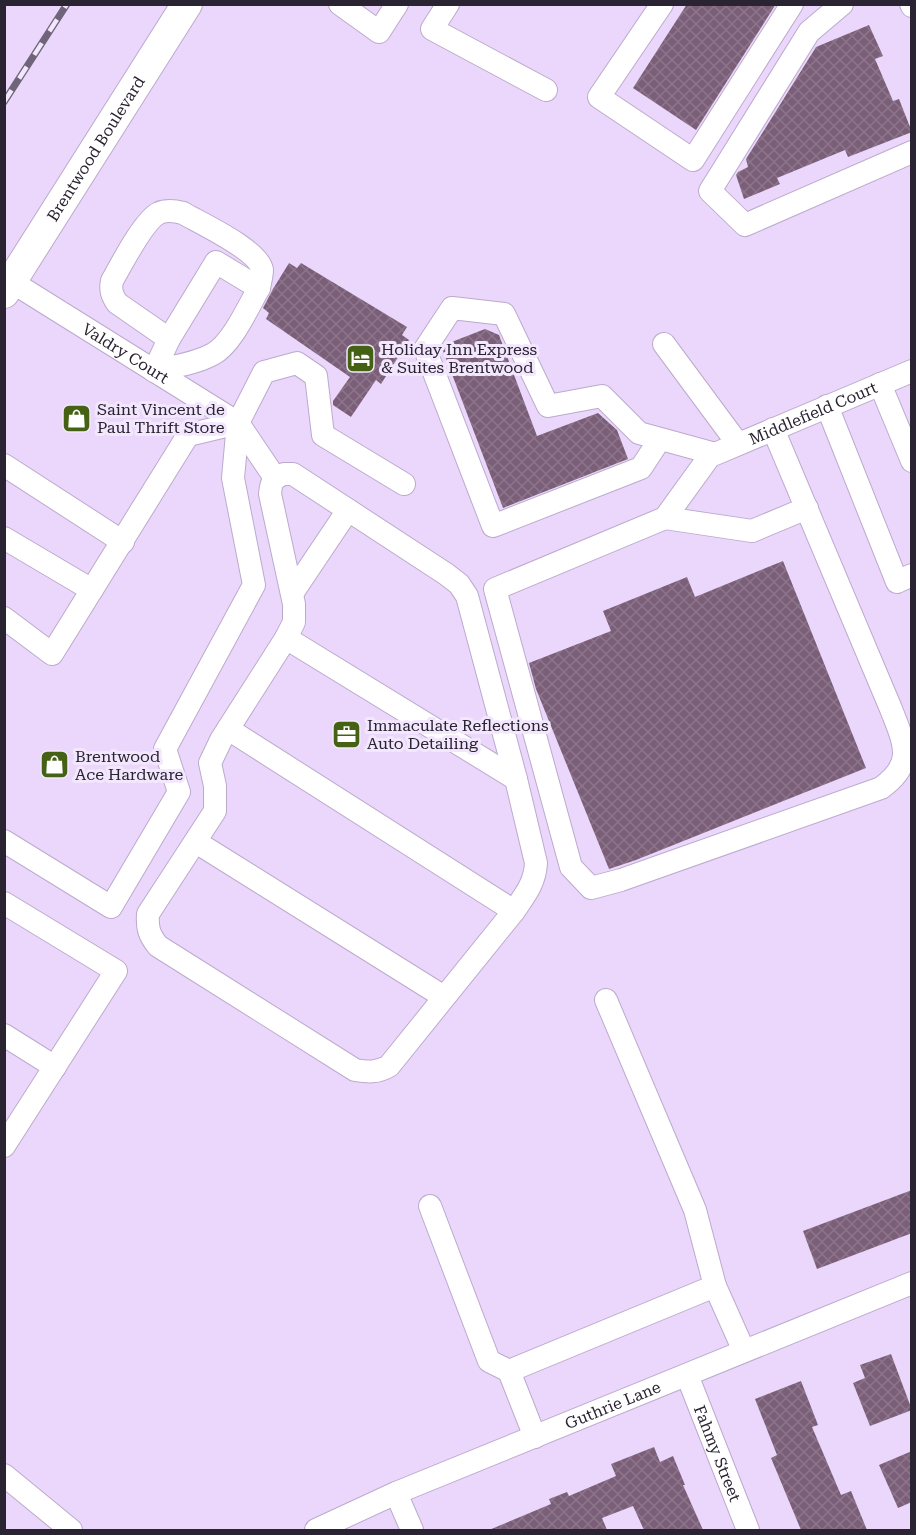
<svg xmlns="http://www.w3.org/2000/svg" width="916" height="1535" font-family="'Roboto Serif',serif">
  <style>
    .building { fill: url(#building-cross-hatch) }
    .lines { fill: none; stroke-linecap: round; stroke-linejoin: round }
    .minor-casing { stroke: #bcaacd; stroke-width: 24 }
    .major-casing { stroke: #bcaacd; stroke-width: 32 }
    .minor { stroke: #fff; stroke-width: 22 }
    .major { stroke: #fff; stroke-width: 30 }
    .rail-casing { stroke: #70647a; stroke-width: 7 }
    .rail { stroke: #f3e7fe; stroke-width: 4.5; stroke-dasharray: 14; stroke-linecap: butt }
    .labels { text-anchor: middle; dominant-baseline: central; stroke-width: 6; stroke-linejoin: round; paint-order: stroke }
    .street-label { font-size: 16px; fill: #2a2331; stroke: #f3e7fe }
    .poi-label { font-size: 16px; fill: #2a2331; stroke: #f3e7fe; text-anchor: start }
  </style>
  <defs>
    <pattern id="building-cross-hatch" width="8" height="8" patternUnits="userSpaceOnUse" patternTransform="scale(1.5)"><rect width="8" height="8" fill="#7b5f79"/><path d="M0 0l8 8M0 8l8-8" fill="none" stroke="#8c768b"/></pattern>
  </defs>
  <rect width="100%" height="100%" fill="#ead7fb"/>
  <!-- building -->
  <g class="building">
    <path d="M 687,4 L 776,4 L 696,130 L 633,88 Z"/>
    <path d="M 869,25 L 883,56 L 875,59 L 893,101 L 899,99 L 912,132 L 848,157 L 845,150 L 777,178 L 780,184 L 744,199 L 736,175 L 738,172 L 748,167 L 746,159 L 816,47 Z"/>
    <path d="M 289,263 L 297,268 L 301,263 L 407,327 L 402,335 L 409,340 L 381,384 L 376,380 L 351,417 L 333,405 L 333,401 L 350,377 L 266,319 L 269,313 L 263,308 L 273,289 Z"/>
    <path d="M 485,329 L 499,335 L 537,436 L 598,413 L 617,430 L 628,459 L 503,508 L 442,348 L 444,345 Z"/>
    <path d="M 783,561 L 866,768 L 636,860 L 609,869 L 536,689 L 529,663 L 611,631 L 603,611 L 687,577 L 695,597 Z"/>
    <path d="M 912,1190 L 912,1233 L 817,1269 L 803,1231 Z"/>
    <path d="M 891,1354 L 912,1410 L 870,1426 L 853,1383 L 865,1378 L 860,1365 Z"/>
    <path d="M 801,1381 L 818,1425 L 812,1427 L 841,1495 L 851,1491 L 867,1530 L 801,1530 L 771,1458 L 777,1455 L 755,1399 Z"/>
    <path d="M 654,1447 L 660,1462 L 673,1456 L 685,1485 L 683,1485 L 703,1530 L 644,1530 L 633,1506 L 602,1518 L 607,1530 L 489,1530 L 551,1504 L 549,1499 L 567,1492 L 569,1496 L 616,1476 L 611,1464 Z"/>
    <path d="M 912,1451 L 912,1502 L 898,1508 L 879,1465 Z"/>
  </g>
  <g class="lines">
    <defs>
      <g id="minor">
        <path d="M 340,4 L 379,32 L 397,4"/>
        <path d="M 448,4 L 432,29 L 546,90"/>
        <path d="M 662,4 L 599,97 L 693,160 L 792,4"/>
        <path d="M 842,4 L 809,32 L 710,191 L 745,225 L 912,152"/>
        <path d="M 911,4 L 912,6"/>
        <path d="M 216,262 L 259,288 C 248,307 232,344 213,354 C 195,364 174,366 154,371 L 169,339 Z"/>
        <path id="s1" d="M 12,282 L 238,423 L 275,478"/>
        <path d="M 169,339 L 117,303 C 112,295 110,290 112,281 C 121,265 144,220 159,213 C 166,210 175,211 183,213 C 200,223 259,250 262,270 C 262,275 260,283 259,288"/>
        <path d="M 664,344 L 738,444"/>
        <path d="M 880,384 L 912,461"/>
        <path d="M 827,406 L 897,582 L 912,575"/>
        <path id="s2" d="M 660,439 L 641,468 L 493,526 L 425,349 L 452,308 L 504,314 L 548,406 L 602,396 L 639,433 L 712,453 L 715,454 L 912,371"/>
        <path d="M 712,453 L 665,518 L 752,531 L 807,508"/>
        <path d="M 4,465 L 123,542"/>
        <path d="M 284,474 L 293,474 L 446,574 L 459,584 L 467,596 L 516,779 L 536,863 C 535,883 525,895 514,911 L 389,1066 C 377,1073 368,1072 355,1070 L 158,946 C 149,935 147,928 148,914 L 215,811 L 215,786 L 210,763 L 221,740 L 286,638 L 294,622 L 294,604 L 270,494 C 271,482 273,478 284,474 Z"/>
        <path d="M 665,518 L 495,589 L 571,867 L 591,888 L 621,880 L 881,788 C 916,763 904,743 891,709 L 773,429"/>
        <path d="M 4,538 L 92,590"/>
        <path d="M 293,592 L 348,510"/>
        <path d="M 4,618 L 52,654 L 188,435 L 238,423"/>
        <path d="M 286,638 L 516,779"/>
        <path d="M 228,729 L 514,911"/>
        <path d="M 4,841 L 111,907 L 179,792 L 165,749 L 254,585 L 233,478 L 238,423 L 264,372 L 297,363 L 316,376 L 323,435 L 404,484"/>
        <path d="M 196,842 L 444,997"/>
        <path d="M 4,903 L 116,971 L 4,1146"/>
        <path d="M 606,1000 L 695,1210 L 715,1286"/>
        <path d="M 4,1035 L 55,1067"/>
        <path d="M 430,1206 L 489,1361 L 509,1371"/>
        <path id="s3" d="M 687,1375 L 748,1530"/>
        <path d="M 535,1437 L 509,1371 L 715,1286 L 744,1351"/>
        <path d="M 4,1475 L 71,1530"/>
        <path d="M 396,1493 L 412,1530"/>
        <path id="s4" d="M 316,1530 L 396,1493 L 912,1283"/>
      </g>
      <g id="major">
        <path id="s5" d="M 4,293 L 187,4"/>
      </g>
    </defs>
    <!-- minor casing -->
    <use href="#minor" class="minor-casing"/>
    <!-- major casing -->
    <use href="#major" class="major-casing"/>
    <!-- minor -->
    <use href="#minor" class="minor"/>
    <!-- major -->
    <use href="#major" class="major"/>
    <defs>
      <path id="rail" d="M 4,102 L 67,4"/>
    </defs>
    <!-- rail casing -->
    <use href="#rail" class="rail-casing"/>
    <!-- rail -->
    <use href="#rail" class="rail"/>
  </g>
  <!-- icons -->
  <defs>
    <symbol id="hotel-square" viewBox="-11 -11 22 22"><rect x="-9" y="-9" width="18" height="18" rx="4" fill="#446114" stroke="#f3e7fe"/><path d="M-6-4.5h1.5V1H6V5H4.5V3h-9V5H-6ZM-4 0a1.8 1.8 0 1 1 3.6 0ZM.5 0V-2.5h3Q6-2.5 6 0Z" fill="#fff"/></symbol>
    <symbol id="shop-square" viewBox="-11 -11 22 22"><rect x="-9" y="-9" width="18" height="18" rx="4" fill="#446114" stroke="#f3e7fe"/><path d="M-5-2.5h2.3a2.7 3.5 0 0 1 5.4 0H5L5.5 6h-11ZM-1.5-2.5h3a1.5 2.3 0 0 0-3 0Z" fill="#fff"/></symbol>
    <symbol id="office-square" viewBox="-11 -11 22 22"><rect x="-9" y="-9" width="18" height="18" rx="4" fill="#446114" stroke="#f3e7fe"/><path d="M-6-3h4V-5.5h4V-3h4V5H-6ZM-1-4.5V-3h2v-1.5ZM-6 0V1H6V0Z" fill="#fff"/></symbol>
  </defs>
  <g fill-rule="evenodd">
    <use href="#hotel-square" x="344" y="342" width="33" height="33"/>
    <use href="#shop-square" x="60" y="402" width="33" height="33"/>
    <use href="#office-square" x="330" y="718" width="33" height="33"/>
    <use href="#shop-square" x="38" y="748" width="33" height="33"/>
  </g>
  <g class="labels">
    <!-- street labels -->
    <g class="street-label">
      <text stroke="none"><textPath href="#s5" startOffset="171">Brentwood Boulevard</textPath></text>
      <text stroke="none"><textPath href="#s1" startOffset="134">Valdry Court</textPath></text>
      <text stroke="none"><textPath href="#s2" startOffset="879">Middlefield Court</textPath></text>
      <text stroke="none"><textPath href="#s4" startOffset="322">Guthrie Lane</textPath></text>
      <text stroke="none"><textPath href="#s3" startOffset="84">Fahmy Street</textPath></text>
    </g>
    <!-- poi labels -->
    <g class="poi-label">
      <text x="381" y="349">Holiday Inn Express<tspan x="381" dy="18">&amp; Suites Brentwood</tspan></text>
      <text x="97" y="409">Saint Vincent de<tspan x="97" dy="18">Paul Thrift Store</tspan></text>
      <text x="367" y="725">Immaculate Reflections<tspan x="367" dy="18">Auto Detailing</tspan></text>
      <text x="75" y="756">Brentwood<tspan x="75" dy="18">Ace Hardware</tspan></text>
    </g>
  </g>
  <!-- border -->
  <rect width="916" height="1535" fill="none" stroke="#2a2331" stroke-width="12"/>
</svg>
